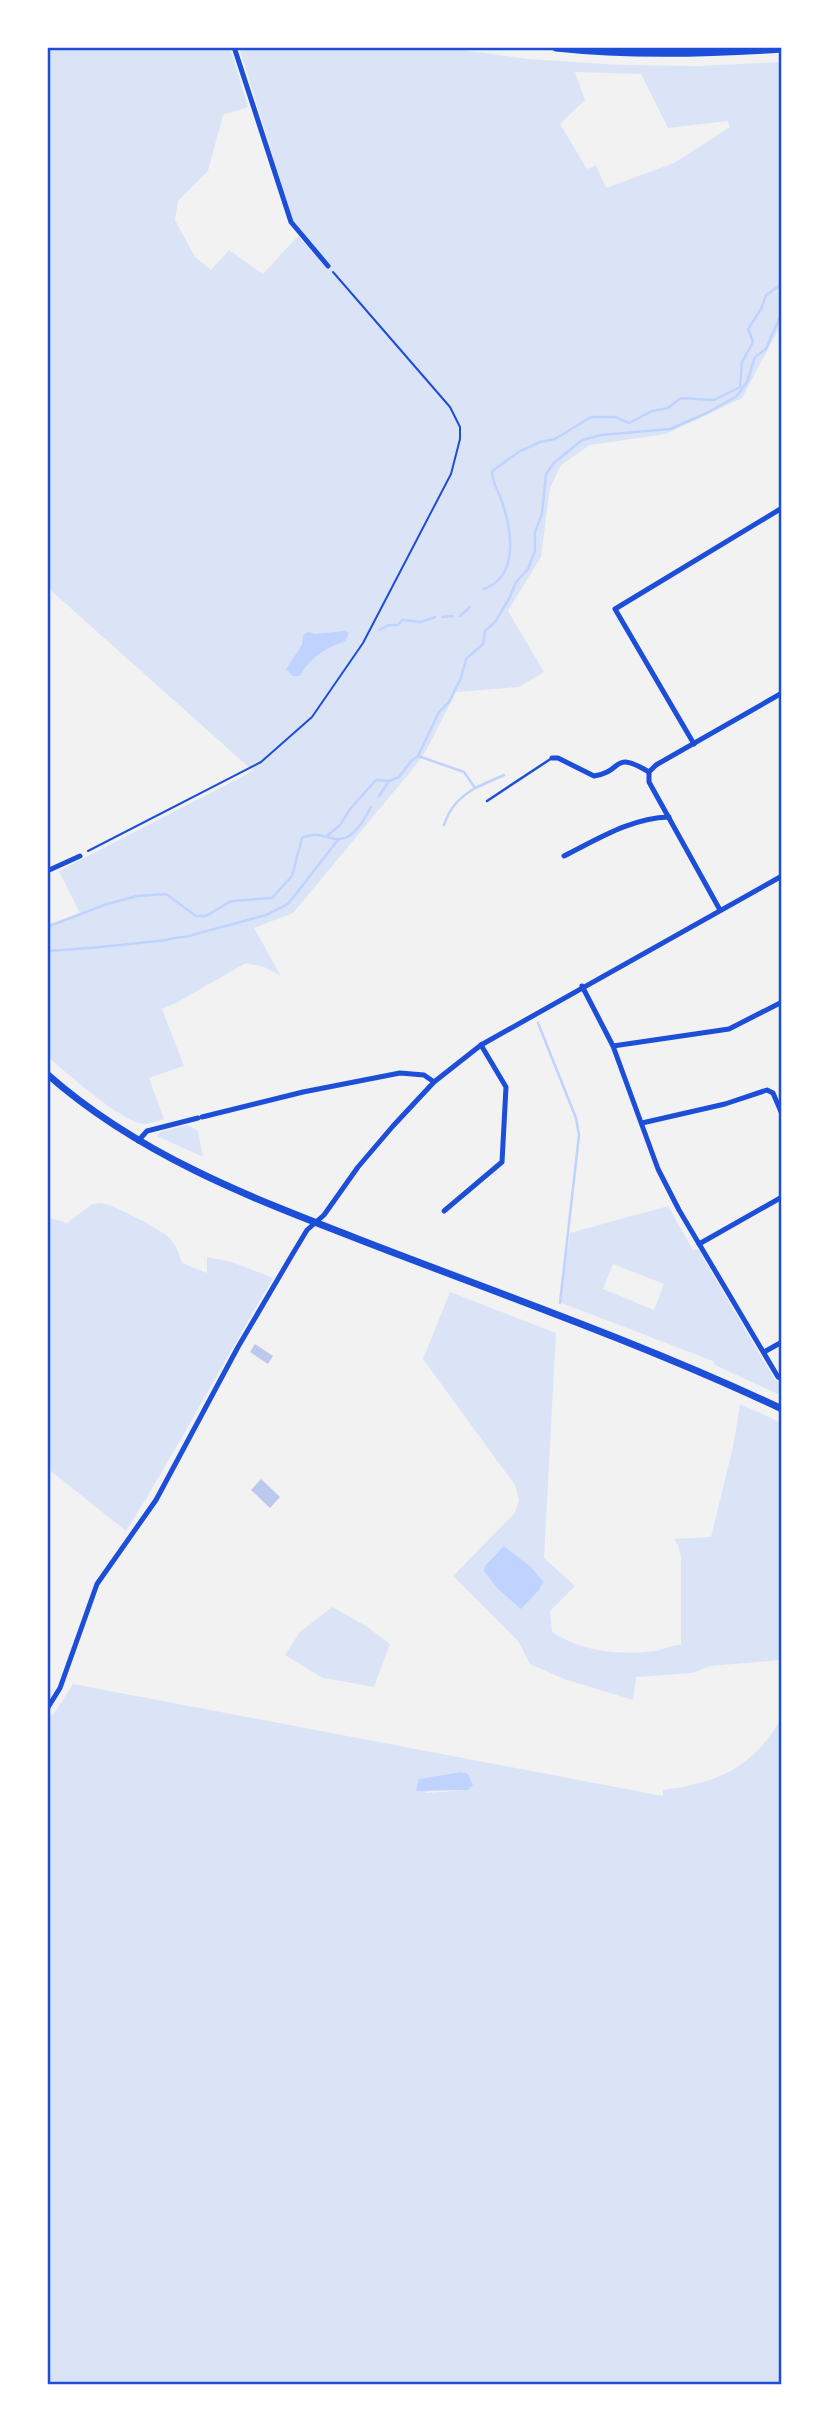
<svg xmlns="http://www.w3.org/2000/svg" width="829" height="2432" font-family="Ubuntu,sans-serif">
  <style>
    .green { fill: #dbe4f7; fill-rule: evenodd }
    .water { fill: #bfd3fe }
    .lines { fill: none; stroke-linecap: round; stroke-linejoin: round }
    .stream { stroke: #bfd3fe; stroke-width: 2.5 }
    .building { fill: #bdc9ec }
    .path { stroke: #1d4ed8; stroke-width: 2 }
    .service { stroke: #1d4ed8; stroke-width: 2.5 }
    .minor { stroke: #1d4ed8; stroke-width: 5 }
    .secondary { stroke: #1d4ed8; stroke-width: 7 }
    .motorway { stroke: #1d4ed8; stroke-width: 9 }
    .neatline { fill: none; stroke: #1d4ed8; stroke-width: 2.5 }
  </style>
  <rect width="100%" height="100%" fill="#f2f2f2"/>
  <!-- green -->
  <g class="green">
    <path d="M 47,47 L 230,47 L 248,107 L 223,115 L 208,171 L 178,201 L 175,220 L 195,257 L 211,270 L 229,250 L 263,274 L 298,236 L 326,267 L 293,221 L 239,47 L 440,47 L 528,59 L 622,65 L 699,66 L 782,62 L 782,323 L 742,398 L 666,434 L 590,445 L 561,465 L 550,488 L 541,557 L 508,611 L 544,672 L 519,687 L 456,692 L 427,749 L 416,765 L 293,913 L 254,928 L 281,976 L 264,967 L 246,963 L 178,1002 L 162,1009 L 184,1066 L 149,1078 L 164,1119 C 158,1121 149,1124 143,1124 C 120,1121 66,1072 47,1056 L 47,925 L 80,913 L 59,871 L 253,771 L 47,587 ZM 575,72 L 641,74 L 668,128 L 728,121 L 730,127 L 674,163 L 606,188 L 596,165 L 587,169 L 560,124 L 585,100 Z"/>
    <path d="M 188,1125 L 198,1131 L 203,1157 L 157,1136 L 160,1132 Z"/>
    <path d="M 101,1203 C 116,1206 152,1225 166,1235 C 175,1242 179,1252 182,1263 L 207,1273 L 207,1257 L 232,1262 L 273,1278 C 223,1362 178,1448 126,1531 L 47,1468 L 47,1217 L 67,1223 L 92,1204 Z"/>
    <path d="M 668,1206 L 693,1250 L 698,1249 L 775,1380 L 782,1383 L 782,1396 L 715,1365 L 713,1361 L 559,1302 L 570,1233 ZM 613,1264 L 664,1284 L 654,1310 L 603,1289 Z"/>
    <path d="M 450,1292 L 556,1333 L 544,1558 L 575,1586 L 550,1611 L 552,1632 C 583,1652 618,1655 654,1651 C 663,1650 672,1644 681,1645 L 681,1557 L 678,1545 L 674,1539 L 711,1537 L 733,1447 L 740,1404 L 782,1423 L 782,1660 L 710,1666 L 692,1673 L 636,1677 L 633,1700 L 564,1679 L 530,1664 L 518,1641 L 453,1576 L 514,1514 L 519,1501 L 515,1485 L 423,1359 Z"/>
    <path d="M 332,1607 L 366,1626 L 390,1644 L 374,1687 L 323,1678 L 285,1655 L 300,1632 Z"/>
    <path d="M 73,1684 L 663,1796 L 663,1790 C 718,1783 754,1767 782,1717 L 782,2385 L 47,2385 L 47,1717 L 53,1715 ZM 461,1772 L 468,1790 L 425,1793 L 451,1774 Z"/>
  </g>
  <!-- water -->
  <g class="water">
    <path d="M 345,631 L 349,633 L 345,641 C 325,649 311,656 300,676 L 293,676 L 286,669 L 302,645 L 303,635 L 308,632 L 315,634 Z"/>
    <path d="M 504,1546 L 532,1568 L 543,1582 L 539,1590 L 521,1609 L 498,1589 L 484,1571 L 485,1566 Z"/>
    <path d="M 461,1772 L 468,1774 L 473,1785 L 468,1790 L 416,1791 L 419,1779 Z"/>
  </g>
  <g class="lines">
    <!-- stream -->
    <g class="stream">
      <path d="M 484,589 C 519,576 512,531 502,502 C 499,492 492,483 492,471 L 520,451 L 540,442 L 555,439 L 591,417 L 615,417 L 629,423 L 652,411 L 668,408 L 681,398 L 714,400 L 740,387 L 742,362 L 753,342 L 748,329 L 761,309 L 766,295 L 782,284"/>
      <path d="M 460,616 L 470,607"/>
      <path d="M 442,617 L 453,616"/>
      <path d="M 379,630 L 389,625 L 398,625 L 402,620 L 421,622 L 435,617"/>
      <path d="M 418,756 L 464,772 L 475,788 C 459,798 450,807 444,825"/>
      <path d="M 475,788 L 504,775"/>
      <path d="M 379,796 L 389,781 L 399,777 L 411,761 L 418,756 L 439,712 L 449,702 L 461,678 L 466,659 L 483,644 L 485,631 L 495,622 L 510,597 L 516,582 L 528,569 L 535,551 L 535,532 L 542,514 L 546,474 L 554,463 L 582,440 L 601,435 L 670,429 L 707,413 L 737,396 L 747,382 L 755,357 L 766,349 L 782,312"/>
      <path d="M 327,836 L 340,825 L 350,809 L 376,780 L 389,781"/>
      <path d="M 47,927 L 107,904 L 137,896 L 166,894 L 196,916 L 206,916 L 231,901 L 272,898 L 292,876 L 302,838 C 323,830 325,840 340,839 C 355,838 365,818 371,807"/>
      <path d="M 47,951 C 84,949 122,945 158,941 C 169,941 174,936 185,937 L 266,915 L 288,904 L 338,840"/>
      <path d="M 538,1023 L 576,1118 L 579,1135 L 560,1303"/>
    </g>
  </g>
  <!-- building -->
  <g class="building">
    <path d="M 255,1344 L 273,1356 L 268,1364 L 250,1352 Z"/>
    <path d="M 261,1479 L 280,1497 L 270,1508 L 251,1490 Z"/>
  </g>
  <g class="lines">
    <!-- path -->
    <path class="path" d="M 88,851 L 261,762 L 312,717 L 363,643 L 451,474 L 460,439 L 460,427 L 450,407 L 333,272"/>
    <!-- service -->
    <path class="service" d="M 487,801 L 552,758"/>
    <!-- minor -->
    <g class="minor">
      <path d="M 234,47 L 291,222 L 328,266"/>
      <path d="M 694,744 L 615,609 L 782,508"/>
      <path d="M 552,758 L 558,758 L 594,776 C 624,772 611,749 649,772"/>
      <path d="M 564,856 C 598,839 631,818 669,817"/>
      <path d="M 47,871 L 80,856"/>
      <path d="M 720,910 L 649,782 L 649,772 L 656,765 L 782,693"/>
      <path d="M 582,986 L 613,1046 L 658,1169 L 679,1210 L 778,1377 L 782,1379"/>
      <path d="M 613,1046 L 729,1029 L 782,1002"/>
      <path d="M 202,1117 L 303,1092 L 400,1073 L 424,1075 L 434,1082"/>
      <path d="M 642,1123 L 725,1104 L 767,1090 L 773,1093 L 782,1114"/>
      <path d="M 138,1141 L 147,1131 L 198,1118"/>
      <path d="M 444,1211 L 502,1162 L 506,1087 L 481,1045"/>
      <path d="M 699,1244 L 782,1197"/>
      <path d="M 764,1352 L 782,1342"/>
      <path d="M 47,1709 L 60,1688 L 97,1584 L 156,1500 L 238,1347 L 292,1255 L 307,1230 L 324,1215 L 358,1167 L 393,1126 L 434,1082 L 481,1045 L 782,876"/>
    </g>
    <!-- secondary -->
    <path class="secondary" d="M 47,1074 C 144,1160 265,1203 384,1249 C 517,1300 653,1348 782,1409"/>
    <!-- motorway -->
    <path class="motorway" d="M 556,47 C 630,55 707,53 782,48"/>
  </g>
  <!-- border -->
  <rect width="829" height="2432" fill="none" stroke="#ffffff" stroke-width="98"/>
  <rect x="49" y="49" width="731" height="2334" class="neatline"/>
</svg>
